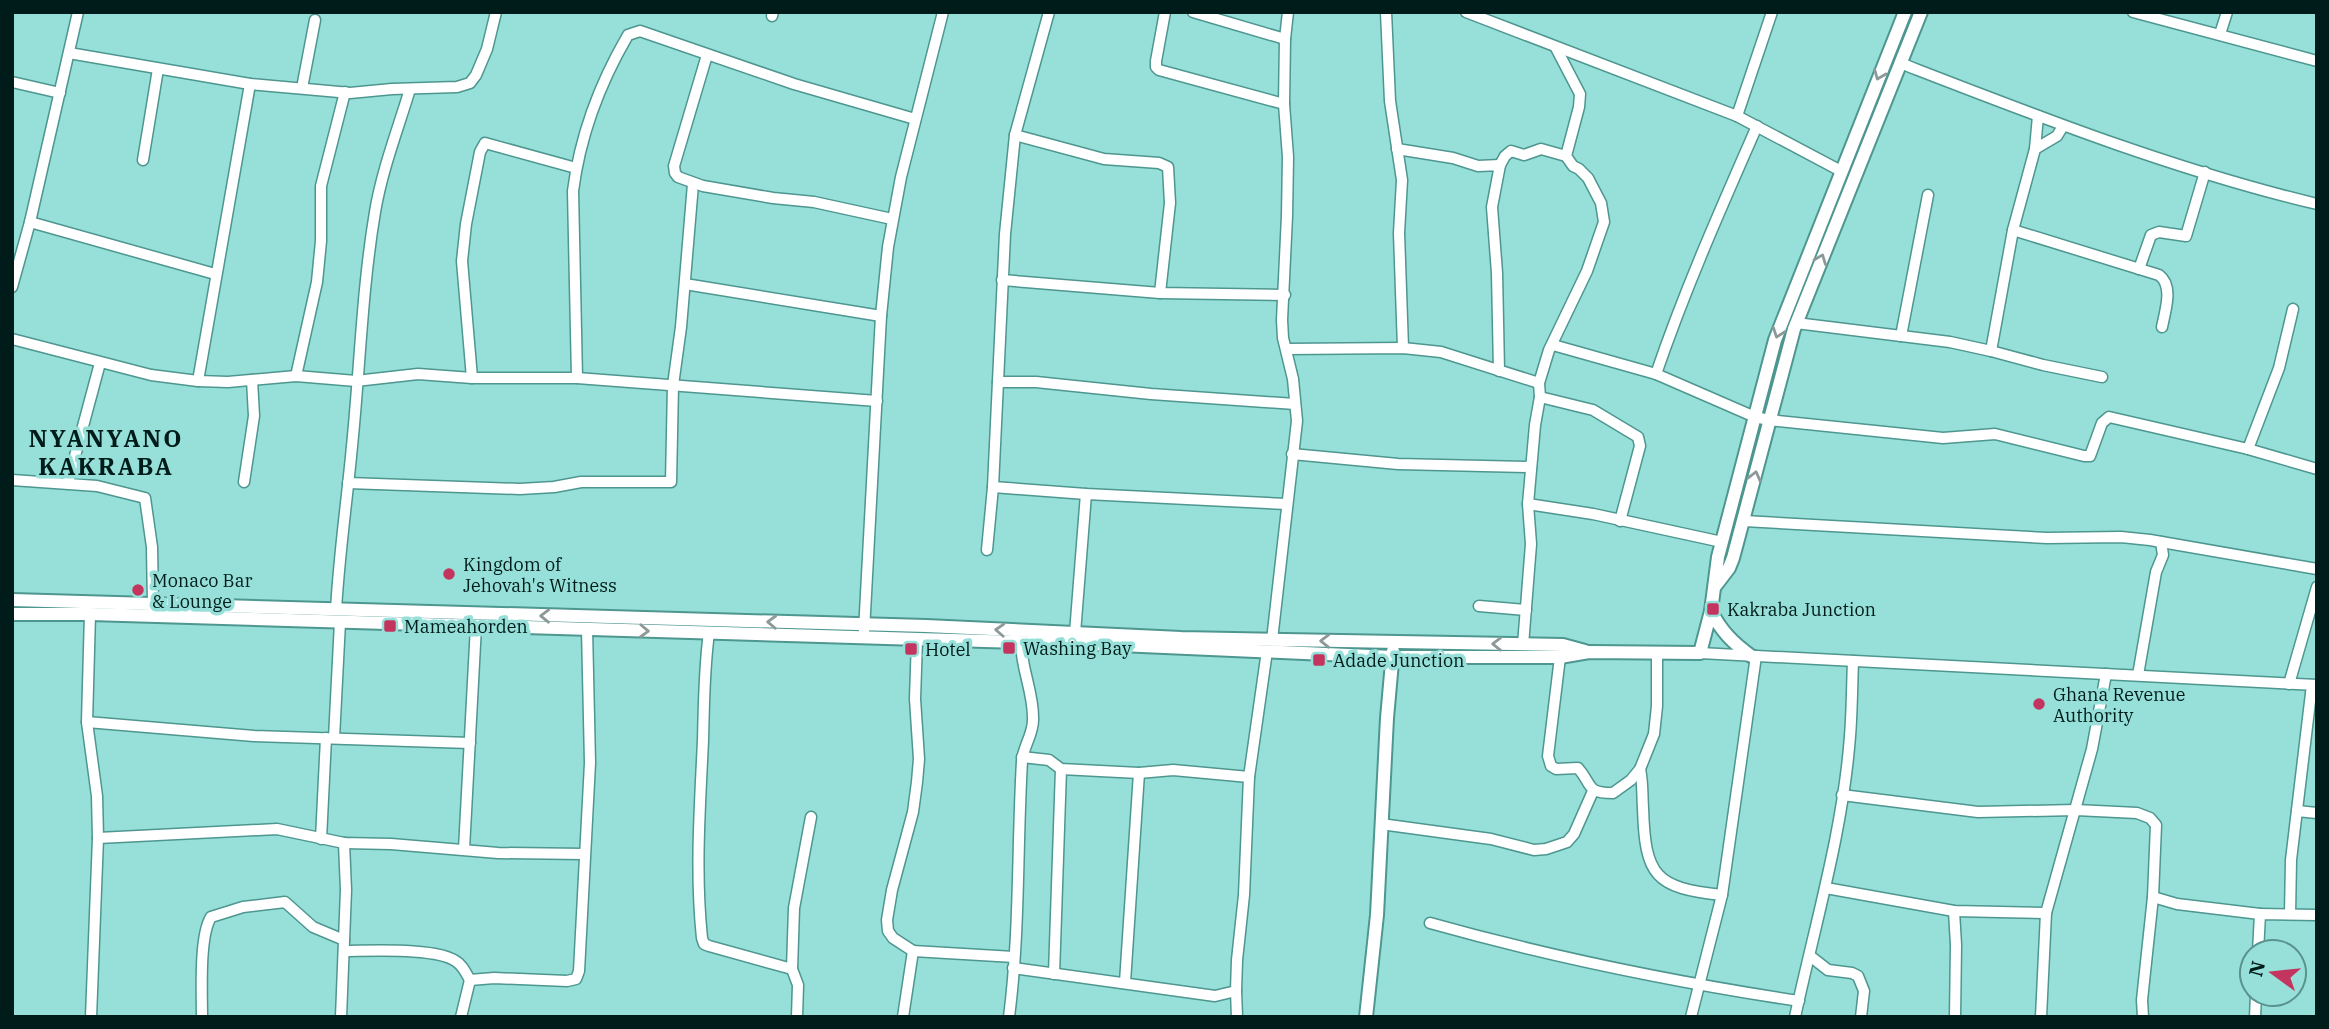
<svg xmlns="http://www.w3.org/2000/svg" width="2329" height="1029" font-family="'IBM Plex Serif',serif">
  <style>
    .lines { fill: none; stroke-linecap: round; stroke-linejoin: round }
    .minor-casing { stroke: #4e9690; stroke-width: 13 }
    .tertiary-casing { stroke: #4e9690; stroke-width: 16 }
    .minor { stroke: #fff; stroke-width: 10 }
    .tertiary { stroke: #fff; stroke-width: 12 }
    .oneway { stroke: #8c9998 }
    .poi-dot { fill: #c3355e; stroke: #96e0d9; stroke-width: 2.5 }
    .labels { text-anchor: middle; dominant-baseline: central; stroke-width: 7; stroke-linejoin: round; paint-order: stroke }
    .poi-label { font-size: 18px; fill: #001c1a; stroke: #96e0d9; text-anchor: start }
    .district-label { font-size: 24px; font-weight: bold; letter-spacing: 2px; fill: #001c1a; stroke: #96e0d9 }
  </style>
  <rect width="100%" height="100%" fill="#96e0d9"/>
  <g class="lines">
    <defs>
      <g id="minor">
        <path d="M 1165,12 L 1156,61 L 1156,67 L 1159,70 L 1284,104"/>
        <path d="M 1193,12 L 1285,39"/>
        <path d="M 1386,12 L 1390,101 L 1402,180 L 1399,233 L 1403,348"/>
        <path d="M 1466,12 L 1737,116 L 1841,171"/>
        <path d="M 2133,12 L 2317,61"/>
        <path d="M 772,16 L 773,12"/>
        <path d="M 2220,34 L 2227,12"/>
        <path d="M 69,53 L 250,84 L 328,91 L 350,93 L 392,89 L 457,87 L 470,83 L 476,75 L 487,49 L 496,12"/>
        <path d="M 707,55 L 674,166 L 675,173 L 678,177 L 703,186 L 773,198 L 814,202 L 892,219"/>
        <path d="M 1900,63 C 2037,116 2174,170 2317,204"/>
        <path d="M 12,82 L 60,93"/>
        <path d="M 302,88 L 315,20"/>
        <path d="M 1737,116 L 1772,12"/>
        <path d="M 1015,135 L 1104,159 L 1159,163 L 1168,167 L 1170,203 L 1160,293"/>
        <path d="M 1397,149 L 1453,158 L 1478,166 L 1500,165 L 1492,207 L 1497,273 L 1499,371"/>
        <path d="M 2035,149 L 2057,136 L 2063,126"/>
        <path d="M 143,160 L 158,69"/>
        <path d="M 1500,165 L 1505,156 L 1511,151 L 1524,155 L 1541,149 L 1566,156"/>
        <path d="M 30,222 L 215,274"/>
        <path d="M 2013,230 L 2159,275 C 2174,286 2165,311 2162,327"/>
        <path d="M 2139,269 L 2151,235 L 2159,232 L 2186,236 L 2205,172"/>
        <path d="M 1002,280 L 1160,293 L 1285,295"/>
        <path d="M 685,284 L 881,316"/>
        <path d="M 12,287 L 30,222 L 78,12"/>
        <path d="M 1796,323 L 1950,342 L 1991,351 L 2043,365 L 2102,377"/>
        <path d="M 1901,336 L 1928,195"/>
        <path d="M 12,339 L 151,375 L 198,381 L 228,382 L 296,376 L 356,381 L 418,374 L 472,378 L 577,378 L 877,401"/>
        <path d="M 1553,345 L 1656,374 L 1755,417 L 1769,420 L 1943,438 L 1995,434 L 2084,456 L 2090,456 L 2102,423 L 2109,417 L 2248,449 L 2317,469"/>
        <path d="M 1287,349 L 1403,348 L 1441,352 L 1539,383"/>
        <path d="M 1991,351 L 2013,230 L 2035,149 L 2038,116"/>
        <path d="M 1656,374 C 1685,289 1721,208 1757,126"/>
        <path d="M 296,376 L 317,282 L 321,241 L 321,186 L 345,92"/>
        <path d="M 472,378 L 462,261 L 466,224 L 480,152 L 485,143 L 576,168"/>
        <path d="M 577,378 L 573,191 C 580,136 600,83 628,35 L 640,31 L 794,84 L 915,119"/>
        <path d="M 198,381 L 250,84"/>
        <path d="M 998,382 L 1036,382 L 1151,394 L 1295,404"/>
        <path d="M 1540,397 L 1593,410 L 1638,437 L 1640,446 L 1620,521"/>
        <path d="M 2248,449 L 2279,368 L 2293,309"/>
        <path d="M 1292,454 L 1398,464 L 1531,467"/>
        <path d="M 12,480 L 97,486 L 145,498 L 152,547 L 153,605"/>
        <path d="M 68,482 L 100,363"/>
        <path d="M 244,482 L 254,416 L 252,380"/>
        <path d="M 348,483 L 520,489 L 554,487 L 581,482 L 671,482 L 673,385 L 681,327 L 693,184"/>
        <path d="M 993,487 L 1086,494 L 1286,504"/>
        <path d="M 1528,504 L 1593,514 L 1722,542"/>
        <path d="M 1744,521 L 2047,538 L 2121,537 L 2150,540 L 2317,569"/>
        <path d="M 987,550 L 993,487 L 1005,234 L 1015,135 L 1049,12"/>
        <path d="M 1479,606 L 1526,610"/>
        <path d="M 336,610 C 339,555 347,501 352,446 C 360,367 362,289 375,212 C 382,170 398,129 410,89"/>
        <path d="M 90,614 L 87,722 L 97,796 L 98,838 L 91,1017"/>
        <path d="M 864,631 L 881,316 L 888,247 L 901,177 L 943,12"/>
        <path d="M 709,633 C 704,668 704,704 703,740 C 700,806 695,872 702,938 L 704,944 L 709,946 L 792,969"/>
        <path d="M 1075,633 L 1086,494"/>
        <path d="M 1272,640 L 1297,421 L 1293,379 L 1283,338 L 1282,320 L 1287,216 L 1288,157 L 1284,104 L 1285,39 L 1288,12"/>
        <path d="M 1523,645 L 1531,544 L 1528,504 L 1535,425 L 1540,397 L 1539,383 L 1549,350 L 1587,271 L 1604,222 L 1601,203 L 1588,178 L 1579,169 L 1573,166 L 1566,156 L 1579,107 L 1580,94 L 1556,48"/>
        <path d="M 1700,653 L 2317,685"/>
        <path d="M 1560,657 L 1548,756 L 1551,766 L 1556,769 L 1578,768 C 1593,785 1585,793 1613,793 L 1631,780 L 1640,769 L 1654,734 L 1657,706 L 1657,652"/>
        <path d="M 2138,675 L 2156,572 L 2163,555 L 2161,542"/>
        <path d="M 2289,684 L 2317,587"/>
        <path d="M 87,722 L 254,736 L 470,743"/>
        <path d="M 334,738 L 340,622"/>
        <path d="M 1022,757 L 1049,760 L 1061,769 L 1139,773 L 1173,770 L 1249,777"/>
        <path d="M 1640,769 C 1643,783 1642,794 1643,808 C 1645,876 1655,888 1722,895"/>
        <path d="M 1842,795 L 1978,812 L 2076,810 L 2137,813 L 2150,818 L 2156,825 L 2153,897 L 2142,1000 L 2143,1017"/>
        <path d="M 2297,811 L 2317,813"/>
        <path d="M 1381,824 L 1491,839 L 1534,850 L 1546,849 L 1567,842 L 1574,834 L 1593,791"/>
        <path d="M 98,838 L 277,829 L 344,843 L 391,844 L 498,853 L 584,854"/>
        <path d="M 321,839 L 326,738"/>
        <path d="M 464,849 L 476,626"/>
        <path d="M 1826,888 L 1954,911 L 2046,913"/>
        <path d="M 2153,897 L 2177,904 L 2260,914"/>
        <path d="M 1954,911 L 1956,945 L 1955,1017"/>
        <path d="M 2290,914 L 2291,860 L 2312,685"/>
        <path d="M 1430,923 C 1551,957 1674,982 1799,1001"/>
        <path d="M 344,951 C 369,951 439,947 457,962 C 463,966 466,973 470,980"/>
        <path d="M 913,951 L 1014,957"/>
        <path d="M 2258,952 L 2260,914 L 2317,915"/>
        <path d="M 1810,956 L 1828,970 L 1852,973 L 1858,976 L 1864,991 L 1861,1017"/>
        <path d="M 1013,968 L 1215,996 L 1236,991 L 1237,960 L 1244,895 L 1249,777 L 1267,651"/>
        <path d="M 1054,974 L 1061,769"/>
        <path d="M 1125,982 L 1139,773"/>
        <path d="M 1236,991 L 1237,1017"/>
        <path d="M 202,1017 C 202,993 199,936 211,917 L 243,907 L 285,902 L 313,927 L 344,940"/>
        <path d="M 341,1017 L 346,890 L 344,843"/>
        <path d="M 461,1017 L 470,980 L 494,978 L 567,981 L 576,979 L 579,971 L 590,763 L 587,629"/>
        <path d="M 797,1017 L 798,985 L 792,969 L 794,908 L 811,817"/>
        <path d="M 903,1017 L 913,951 L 893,938 L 888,931 L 887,920 L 892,890 L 913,812 L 917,782 L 919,759 L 915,699 L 917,639"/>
        <path d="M 1009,1017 C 1020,932 1017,846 1022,761 C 1023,747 1033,735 1033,720 C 1034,693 1021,669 1021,642"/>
        <path d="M 1691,1017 L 1722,895 L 1756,656"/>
        <path d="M 1795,1017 C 1815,924 1843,831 1850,736 C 1852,711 1852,686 1853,661"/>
        <path d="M 2041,1017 L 2046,913 L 2092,749 L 2106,674"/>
        <path d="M 2255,1017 L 2256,994"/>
      </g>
      <g id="tertiary">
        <path d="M 1716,585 L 1729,568 L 1733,558 L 1794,329 L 1921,12"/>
        <path d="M 12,600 L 926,626 L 1181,638 L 1563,645 L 1585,651"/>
        <path d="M 1711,611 C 1721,631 1733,643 1751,656"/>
        <path d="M 12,614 L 90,614 L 1119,645 L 1393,657 L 1560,657 L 1589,652 L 1700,653 L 1711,611 L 1718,557 L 1775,340 L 1905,12"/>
        <path d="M 1366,1017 L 1377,915 L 1387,718 L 1393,651"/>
      </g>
    </defs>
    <!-- minor casing -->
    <use href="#minor" class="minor-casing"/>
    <!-- tertiary casing -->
    <use href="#tertiary" class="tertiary-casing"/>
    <!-- minor -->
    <use href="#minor" class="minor"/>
    <!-- tertiary -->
    <use href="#tertiary" class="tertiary"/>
  </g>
  <!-- one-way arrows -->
  <defs><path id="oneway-chevron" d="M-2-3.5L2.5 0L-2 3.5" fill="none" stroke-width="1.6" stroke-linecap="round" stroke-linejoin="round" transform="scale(1.75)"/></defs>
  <g class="oneway">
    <use href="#oneway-chevron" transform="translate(1879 75) rotate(112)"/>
    <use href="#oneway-chevron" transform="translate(1821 259) rotate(-69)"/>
    <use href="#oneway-chevron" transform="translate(1778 333) rotate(110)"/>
    <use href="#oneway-chevron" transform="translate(1755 476) rotate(-76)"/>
    <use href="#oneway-chevron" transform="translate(545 616) rotate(-179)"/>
    <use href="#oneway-chevron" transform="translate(772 622) rotate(-178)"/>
    <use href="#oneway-chevron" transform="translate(1000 630) rotate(-177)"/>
    <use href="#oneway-chevron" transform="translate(644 631) rotate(2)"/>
    <use href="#oneway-chevron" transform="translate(1325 641) rotate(-179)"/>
    <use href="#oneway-chevron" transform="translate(1497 644) rotate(-179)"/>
  </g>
  <!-- markers -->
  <g class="poi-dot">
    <circle cx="449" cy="574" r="7"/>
    <circle cx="138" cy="590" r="7"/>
    <rect x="1706" y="602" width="14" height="14" rx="3.5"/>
    <rect x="383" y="619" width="14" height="14" rx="3.5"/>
    <rect x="1002" y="641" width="14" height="14" rx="3.5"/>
    <rect x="904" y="642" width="14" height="14" rx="3.5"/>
    <rect x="1312" y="653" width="14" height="14" rx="3.5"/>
    <circle cx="2039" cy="704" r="7"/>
  </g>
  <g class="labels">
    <!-- poi labels -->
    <g class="poi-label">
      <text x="463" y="564">Kingdom of<tspan x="463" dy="21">Jehovah's Witness</tspan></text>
      <text x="152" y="580">Monaco Bar<tspan x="152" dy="21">&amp; Lounge</tspan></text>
      <text x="1727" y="609">Kakraba Junction</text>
      <text x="404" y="626">Mameahorden</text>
      <text x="1023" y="648">Washing Bay</text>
      <text x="925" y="649">Hotel</text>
      <text x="1333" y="660">Adade Junction</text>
      <text x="2053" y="694">Ghana Revenue<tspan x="2053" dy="21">Authority</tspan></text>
    </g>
    <!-- district labels -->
    <g class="district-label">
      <text x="106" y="438">NYANYANO<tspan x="106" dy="28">KAKRABA</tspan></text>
    </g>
  </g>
  <!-- border -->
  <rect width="2329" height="1029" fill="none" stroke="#001c1a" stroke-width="28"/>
  <!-- north arrow -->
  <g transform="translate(2273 973) rotate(285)"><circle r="33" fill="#96e0d9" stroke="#5a928d" stroke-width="2"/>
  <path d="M0-5L12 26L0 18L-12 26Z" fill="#c3355e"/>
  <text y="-10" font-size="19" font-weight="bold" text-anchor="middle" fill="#001c1a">N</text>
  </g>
</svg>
